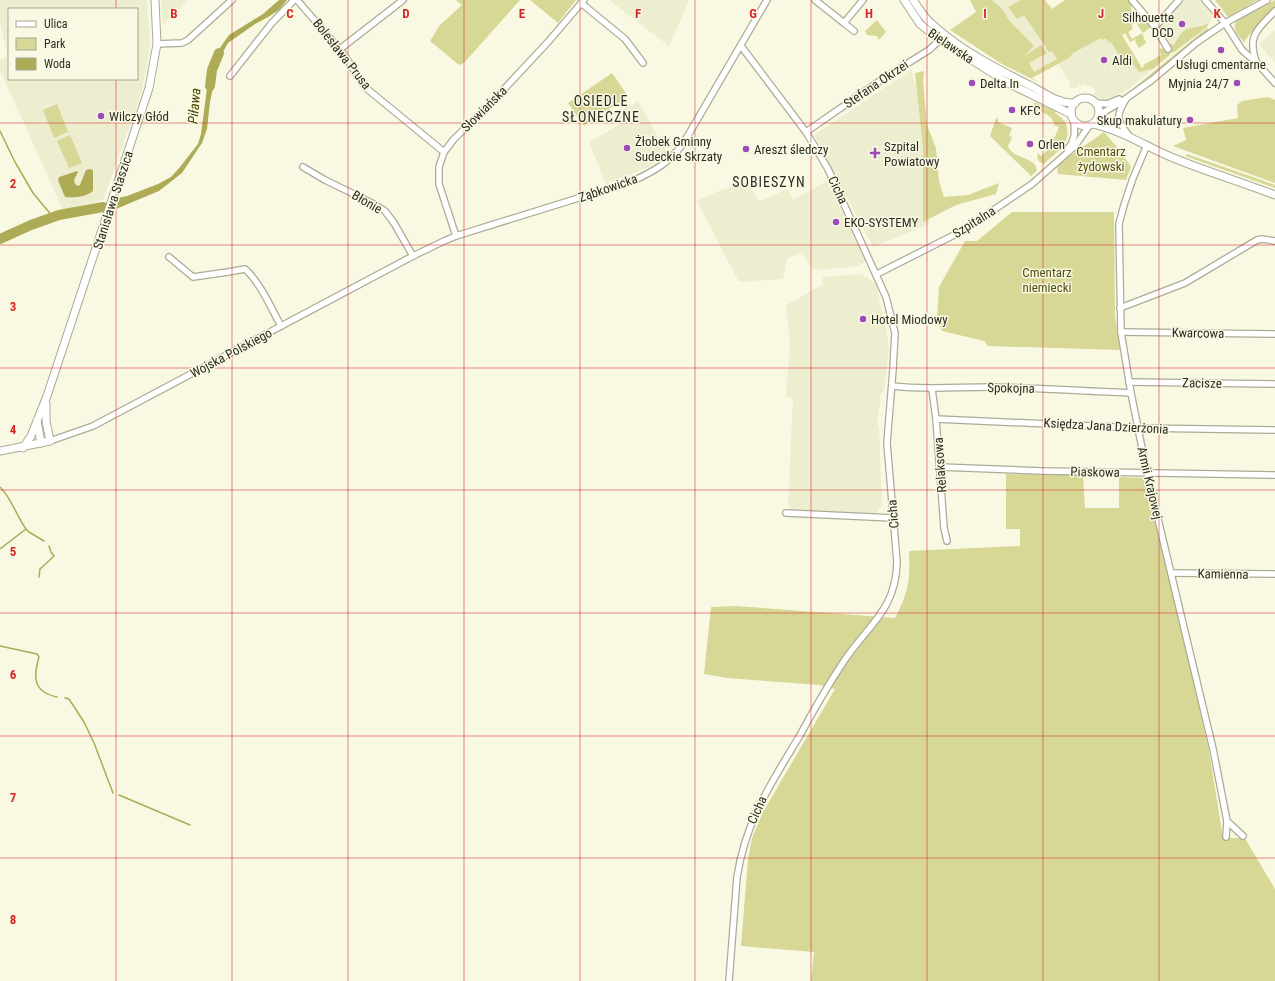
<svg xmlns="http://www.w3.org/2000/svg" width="1275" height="981" font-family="'Roboto Condensed',sans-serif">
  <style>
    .built { fill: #ededd0; fill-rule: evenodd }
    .green { fill: #d7d796 }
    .water { fill: #adab55 }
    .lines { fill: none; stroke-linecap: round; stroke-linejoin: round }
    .stream { stroke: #adab55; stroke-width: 1.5 }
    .river { stroke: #adab55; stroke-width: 10 }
    .minor-casing { stroke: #abab97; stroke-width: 8 }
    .major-casing { stroke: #abab97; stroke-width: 9 }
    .minor { stroke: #fff; stroke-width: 5.5 }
    .major { stroke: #fff; stroke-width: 7 }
    .grid { fill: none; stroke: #d62828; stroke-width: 1; stroke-opacity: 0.55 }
    .poi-dot { fill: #9f4ab8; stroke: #f9f9e3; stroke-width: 1.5 }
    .labels { text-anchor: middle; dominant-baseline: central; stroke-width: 3; stroke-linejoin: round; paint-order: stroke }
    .poi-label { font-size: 13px; fill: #2c2c24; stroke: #f9f9e3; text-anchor: start }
    .street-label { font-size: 13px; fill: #2c2c24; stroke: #f9f9e3 }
    .park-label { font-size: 13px; fill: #52500e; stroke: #f9f9e3 }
    .neighbourhood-label { font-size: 14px; letter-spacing: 1px; fill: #2c2c24; stroke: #f9f9e3 }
    .water-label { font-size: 14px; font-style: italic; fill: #474500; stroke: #f9f9e3 }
    .grid-label { font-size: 13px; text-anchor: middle; font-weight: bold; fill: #d62828; stroke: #f9f9e3; stroke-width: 3; stroke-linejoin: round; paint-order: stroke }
  </style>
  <rect width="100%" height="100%" fill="#f9f9e3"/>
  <!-- built -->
  <g class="built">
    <path d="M 0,0 L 147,0 L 149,26 L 150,49 L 141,94 L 103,200 L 63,210 L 0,70 L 0,59 L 8,57 L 0,21 ZM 9,9 L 137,9 L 137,79 L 9,79 Z"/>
    <path d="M 161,0 L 187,0 L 163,25 Z"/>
    <path d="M 609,0 L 689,0 L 669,46 Z"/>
    <path d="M 970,0 L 1037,0 L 1073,53 L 1095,41 L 1117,27 L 1143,71 L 1153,69 L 1126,91 L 1105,100 L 1098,98 L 1094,95 L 1094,92 L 1097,93 L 1092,86 L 1086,86 L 1085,84 L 1081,86 L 1078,83 L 1076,85 L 1079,85 L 1079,87 L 1076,88 L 1070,88 L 1070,83 L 1058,64 L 1031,78 L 982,21 Z"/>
    <path d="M 1181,0 L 1199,0 L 1213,17 L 1207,27 L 1172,53 L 1157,28 Z"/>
    <path d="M 1275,30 L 1275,63 L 1259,44 Z"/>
    <path d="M 911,70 L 916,86 L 927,167 L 929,224 L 873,247 L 814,135 Z"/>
    <path d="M 638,101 L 667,153 L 651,166 L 606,184 L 589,142 L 619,125 L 615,114 Z"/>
    <path d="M 827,181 L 866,262 L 858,266 L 820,270 L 812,269 L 802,252 L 787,259 L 783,279 L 739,282 L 697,201 L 721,190 L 747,182 L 759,201 L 788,189 L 793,200 Z"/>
    <path d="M 862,274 L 876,284 L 887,333 L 889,350 L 884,390 L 881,394 L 877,425 L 879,426 L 882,505 L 875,515 L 791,509 L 788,505 L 793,398 L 786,397 L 790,342 L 786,305 L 822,285 L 823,277 Z"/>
  </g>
  <!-- green -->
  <g class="green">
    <path d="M 456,0 L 520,0 L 464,63 L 459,65 L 430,41 L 440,25 L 462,5 Z"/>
    <path d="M 530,0 L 576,0 L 558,23 Z"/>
    <path d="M 970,0 L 992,0 L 1003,10 L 1008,19 L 1034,46 L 1023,57 L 1041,45 L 1047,53 L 1029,63 L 1034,72 L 1057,59 L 1052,51 L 1049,52 L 1024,15 L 1017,19 L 1008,7 L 1021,0 L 1045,0 L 1052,9 L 1065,0 L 1128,0 L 1132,5 L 1131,10 L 1135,14 L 1140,13 L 1151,27 L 1143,33 L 1136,23 L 1131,25 L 1133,29 L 1128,32 L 1132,39 L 1142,33 L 1146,43 L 1139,48 L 1135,41 L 1136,39 L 1130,42 L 1125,33 L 1122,35 L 1142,68 L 1144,67 L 1143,65 L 1161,55 L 1159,49 L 1164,48 L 1166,51 L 1168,50 L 1171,54 L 1153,69 L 1139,72 L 1133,64 L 1129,65 L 1123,56 L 1120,57 L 1111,42 L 1109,43 L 1106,38 L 1102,40 L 1101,38 L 1073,53 L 1069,58 L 1032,78 L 1038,82 L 1002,64 L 950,30 L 976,12 Z"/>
    <path d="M 1215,0 L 1257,0 L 1228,17 Z"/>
    <path d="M 1275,0 L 1275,7 L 1249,35 L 1245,41 L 1244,42 C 1238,35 1232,30 1236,21 Z"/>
    <path d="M 877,20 L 886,32 L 879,40 L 877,36 L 867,35 L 865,31 Z"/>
    <path d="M 1207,24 L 1208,24 L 1207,27 L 1173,53 L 1170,52 L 1166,42 L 1174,45 C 1185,24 1188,31 1207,24 Z"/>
    <path d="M 1207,28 L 1210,30 L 1190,44 L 1161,69 L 1130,91 Z"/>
    <path d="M 924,71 L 923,81 L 927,125 L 936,148 L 939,181 L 944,197 L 968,195 L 999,183 L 996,194 L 956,205 L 923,222 L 923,147 L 915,73 Z"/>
    <path d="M 612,73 L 628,96 L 584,126 L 568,103 Z"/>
    <path d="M 1268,97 L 1275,100 L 1275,183 L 1173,146 L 1186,140 L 1183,128 L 1238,118 L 1237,105 L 1242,101 Z"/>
    <path d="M 1034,103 L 1036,103 L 1056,111 L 1055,113 C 1061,117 1066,121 1067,128 C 1071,144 1054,154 1044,164 C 1039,163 1036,158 1038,153 L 1041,156 L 1047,151 L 1044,148 L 1045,146 L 1050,148 L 1059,127 L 1054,125 C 1053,114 1041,112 1033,109 Z"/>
    <path d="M 57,104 L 68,132 L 54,138 L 43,110 Z"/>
    <path d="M 996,118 L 998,119 L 998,122 L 1012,128 L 1009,136 L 1012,137 L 1008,146 C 1013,160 1036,156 1037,171 L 1031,176 L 990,136 Z"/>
    <path d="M 1104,132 L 1121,152 L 1131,167 L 1126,180 L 1058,174 L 1057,167 L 1067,158 Z"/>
    <path d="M 70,135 L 82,163 L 69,168 L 57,141 Z"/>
    <path d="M 1187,154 L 1267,182 L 1275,185 L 1275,188 L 1185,156 Z"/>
    <path d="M 1012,212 L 1114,212 L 1115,316 L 1120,350 L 988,346 L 984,341 L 942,331 L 937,320 L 939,287 L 965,241 L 977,241 Z"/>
    <path d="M 1006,474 L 1083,475 L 1085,508 L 1119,508 L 1119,477 L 1144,478 L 1170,580 L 1209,751 L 1223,838 L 1242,838 L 1246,840 L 1275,889 L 1275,981 L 811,981 L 814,952 L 741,946 L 748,859 L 752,838 L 763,812 L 835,689 L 820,685 L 727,678 L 704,674 L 711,607 L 736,606 L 895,618 C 909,591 910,580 909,551 L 1020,546 L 1020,529 L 1006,529 Z"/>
  </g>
  <!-- water -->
  <g class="water">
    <path d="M 279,0 L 287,0 L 279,10 L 268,17 L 255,24 L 228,43 L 219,59 L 210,102 L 207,129 L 202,143 L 182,173 L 159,191 L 116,209 L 118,198 L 127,196 L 158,184 L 171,177 L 180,167 L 198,144 L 201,134 L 207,88 L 217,52 L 229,35 L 263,14 Z"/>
    <path d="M 89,169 L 93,170 L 93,191 C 86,197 74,198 65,197 L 58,180 L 59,177 L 77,171 L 78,172 L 74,180 L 75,184 L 78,186 L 80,185 L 86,170 Z"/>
  </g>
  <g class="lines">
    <!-- stream -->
    <g class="stream">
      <path d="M 0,131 L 15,162 L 33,193 L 53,217"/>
      <path d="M 0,487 C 12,499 16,515 26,529 L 0,549"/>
      <path d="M 26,529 L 29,532 L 44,541"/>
      <path d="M 39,577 L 40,569 L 54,556 L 51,552 L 49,546"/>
      <path d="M 0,646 L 37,654 L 39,657 C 33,677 33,692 57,697"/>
      <path d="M 65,698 L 69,699 L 84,722 L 94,743 L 113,793"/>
      <path d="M 119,795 L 190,825"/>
    </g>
    <!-- river -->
    <g class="river">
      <path d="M 210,86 L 212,70 L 219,53"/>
      <path d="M 0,239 L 31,225 L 59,215 L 103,207"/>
    </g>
    <defs>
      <g id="minor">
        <path d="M 297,0 L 342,52 L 366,88 L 444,152"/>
        <path d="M 815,0 L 844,23 L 863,0"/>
        <path d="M 1132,0 L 1155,27 L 1168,49"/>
        <path d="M 1205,0 L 1225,23 L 1242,50 L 1257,63 L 1275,83"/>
        <path d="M 581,3 L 625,39 L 643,63"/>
        <path d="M 844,23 L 854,31"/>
        <path d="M 1155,27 L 1179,0"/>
        <path d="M 157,44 L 182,43 L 188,40 L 232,0"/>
        <path d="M 340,49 L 403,0"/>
        <path d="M 1256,61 C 1247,35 1258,29 1275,11"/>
        <path d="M 230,76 L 271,24 L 294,0"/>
        <path d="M 1126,99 C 1115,116 1117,120 1129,136"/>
        <path d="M 1096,103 L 1107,104 L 1119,99"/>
        <path d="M 1099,115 L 1121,102 L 1152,80 L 1196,43 L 1225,23 L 1267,0"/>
        <path d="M 806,132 L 881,80 L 929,50 L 943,37"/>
        <path d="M 1147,145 L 1133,178 L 1124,205 L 1119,224 L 1121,332 L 1131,393 L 1147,473 L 1213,749 L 1227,821 L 1226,837"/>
        <path d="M 1068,149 C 1075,140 1075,133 1074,122"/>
        <path d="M 303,167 L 325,180 L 374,204 L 385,211 L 394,223 L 413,256"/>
        <path d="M 456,236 L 439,184 L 439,167 L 444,152 L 454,139 L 492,102 L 548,42 L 584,0"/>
        <path d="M 169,257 L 193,277 L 228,272 L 245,269 C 260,282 271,308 281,326"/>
        <path d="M 877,274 L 964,230 L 1032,184 L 1075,146 L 1089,126"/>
        <path d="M 1120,308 L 1185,283 L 1257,240 L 1262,239 L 1275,241"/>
        <path d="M 1121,332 L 1275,334"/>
        <path d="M 1129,382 L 1275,384"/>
        <path d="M 892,386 C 924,390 957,387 990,387 C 1037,388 1084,391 1131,393"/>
        <path d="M 932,389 L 936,419 L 944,528 L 947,541"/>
        <path d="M 936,419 L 1138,428 L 1275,430"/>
        <path d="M 50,441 L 93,426 L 413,256 L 444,241 L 456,236 L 633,181 C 656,170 667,164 683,144 L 767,0"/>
        <path d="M 940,467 L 1042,471 L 1275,475"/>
        <path d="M 786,513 L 893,518"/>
        <path d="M 1171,573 L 1275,574"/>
        <path d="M 1227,821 L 1243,836"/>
        <path d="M 729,981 L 737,877 C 746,820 770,785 799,737 C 813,711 828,685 844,661 C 868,625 896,610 897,562 L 887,443 L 893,369 L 895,333 L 886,297 L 828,169 L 806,132 L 741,46"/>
      </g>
      <g id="major">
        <path d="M 904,0 L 920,24 L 936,37 L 1008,83 L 1071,114"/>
        <path d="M 913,0 C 919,8 924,18 932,24 C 960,50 999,70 1033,87 C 1046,94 1059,104 1075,103"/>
        <circle cx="1085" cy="112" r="14"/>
        <path d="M 1098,117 L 1115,127"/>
        <path d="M 1093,124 C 1121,130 1145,146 1171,157 C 1205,171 1241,182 1275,195"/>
        <path d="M 37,421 L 41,443"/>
        <path d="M 23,448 L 31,436 L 47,396 L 149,88 L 157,44 L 155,0"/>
        <path d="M 0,451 L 50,441 L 46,421 L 46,404"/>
      </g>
    </defs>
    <!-- minor casing -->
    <use href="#minor" class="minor-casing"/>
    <!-- major casing -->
    <use href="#major" class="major-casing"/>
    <!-- minor -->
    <use href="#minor" class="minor"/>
    <!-- major -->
    <use href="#major" class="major"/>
  </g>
  <!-- grid -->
  <path class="grid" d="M 116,0 L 116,9M 232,0 L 232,981M 348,0 L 348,981M 464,0 L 464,981M 580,0 L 580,981M 695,0 L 695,981M 811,0 L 811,981M 927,0 L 927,981M 1043,0 L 1043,981M 1159,0 L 1159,981M 116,79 L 116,981M 0,123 L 1275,123M 0,245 L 1275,245M 0,368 L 1275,368M 0,490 L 1275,490M 0,613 L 1275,613M 0,736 L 1275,736M 0,858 L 1275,858"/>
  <!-- markers -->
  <g class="poi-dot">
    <circle cx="1182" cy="24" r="4"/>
    <circle cx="1221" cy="50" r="4"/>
    <circle cx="1104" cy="60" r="4"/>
    <circle cx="972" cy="83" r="4"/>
    <circle cx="1237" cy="83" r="4"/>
    <circle cx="1012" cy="110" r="4"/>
    <circle cx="101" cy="116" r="4"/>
    <circle cx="1190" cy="120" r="4"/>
    <circle cx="1030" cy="144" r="4"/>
    <circle cx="627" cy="148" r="4"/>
    <circle cx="746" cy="149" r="4"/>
    <path d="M873 147h4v4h4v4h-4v4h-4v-4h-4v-4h4z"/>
    <circle cx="836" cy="222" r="4"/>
    <circle cx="863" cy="319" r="4"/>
  </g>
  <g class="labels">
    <!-- poi labels -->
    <g class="poi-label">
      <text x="1174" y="17" text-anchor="end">Silhouette<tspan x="1174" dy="15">DCD</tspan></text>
      <text x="1112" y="60">Aldi</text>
      <text x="1221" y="64" text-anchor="middle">Usługi cmentarne</text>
      <text x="980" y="83">Delta In</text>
      <text x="1229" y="83" text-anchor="end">Myjnia 24/7</text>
      <text x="1020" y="110">KFC</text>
      <text x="109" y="116">Wilczy Głód</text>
      <text x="1182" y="120" text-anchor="end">Skup makulatury</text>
      <text x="635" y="141">Żłobek Gminny<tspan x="635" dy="15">Sudeckie Skrzaty</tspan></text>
      <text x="1038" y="144">Orlen</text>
      <text x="884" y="146">Szpital<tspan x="884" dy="15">Powiatowy</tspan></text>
      <text x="754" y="149">Areszt śledczy</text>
      <text x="844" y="222">EKO-SYSTEMY</text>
      <text x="871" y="319">Hotel Miodowy</text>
    </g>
    <!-- street labels -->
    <g class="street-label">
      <text transform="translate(951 46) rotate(34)">Bielawska</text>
      <text transform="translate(342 54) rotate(52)">Bolesława Prusa</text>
      <text transform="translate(876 84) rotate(-34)">Stefana Okrzei</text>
      <text transform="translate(484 109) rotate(-45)">Słowiańska</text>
      <text transform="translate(608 188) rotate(-19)">Ząbkowicka</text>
      <text transform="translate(838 190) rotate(65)">Cicha</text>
      <text transform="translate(113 200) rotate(-72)">Stanisława Staszica</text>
      <text transform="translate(367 202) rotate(30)">Błonie</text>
      <text transform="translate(974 222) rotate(-32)">Szpitalna</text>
      <text transform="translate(1198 333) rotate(1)">Kwarcowa</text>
      <text transform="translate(231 353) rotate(-28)">Wojska Polskiego</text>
      <text transform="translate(1202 383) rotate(1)">Zacisze</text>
      <text transform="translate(1011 388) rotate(1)">Spokojna</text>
      <text transform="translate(1106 426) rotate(3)">Księdza Jana Dzierżonia</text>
      <text transform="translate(940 465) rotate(-94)">Relaksowa</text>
      <text transform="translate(1095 472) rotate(1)">Piaskowa</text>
      <text transform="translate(1150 483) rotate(77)">Armii Krajowej</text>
      <text transform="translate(893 514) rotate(-95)">Cicha</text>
      <text transform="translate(1223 574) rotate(1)">Kamienna</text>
      <text transform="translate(757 810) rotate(-66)">Cicha</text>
    </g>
    <!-- park labels -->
    <g class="park-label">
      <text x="1101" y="151">Cmentarz<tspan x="1101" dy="15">żydowski</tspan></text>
      <text x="1047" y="272">Cmentarz<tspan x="1047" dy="15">niemiecki</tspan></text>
    </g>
    <!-- neighbourhood labels -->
    <g class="neighbourhood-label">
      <text x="601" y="101">OSIEDLE<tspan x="601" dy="16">SŁONECZNE</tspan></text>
      <text x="769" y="182">SOBIESZYN</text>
    </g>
    <!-- water labels -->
    <g class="water-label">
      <text transform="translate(194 106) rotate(-85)">Piława</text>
    </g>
  </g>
  <g class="grid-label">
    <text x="174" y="18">B</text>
    <text x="290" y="18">C</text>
    <text x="406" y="18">D</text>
    <text x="522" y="18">E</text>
    <text x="638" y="18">F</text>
    <text x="753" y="18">G</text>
    <text x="869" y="18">H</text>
    <text x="985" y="18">I</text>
    <text x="1101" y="18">J</text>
    <text x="1217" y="18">K</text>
    <text x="13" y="188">2</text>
    <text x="13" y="311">3</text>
    <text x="13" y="434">4</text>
    <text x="13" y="556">5</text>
    <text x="13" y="679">6</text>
    <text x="13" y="802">7</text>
    <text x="13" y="924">8</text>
  </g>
  <!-- legend -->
  <rect x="8" y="8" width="130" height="72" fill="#f9f9e3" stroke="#a7a797"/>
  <rect x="16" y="21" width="20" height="6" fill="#ffffff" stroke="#a7a797"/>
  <text x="44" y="28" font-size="12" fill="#2c2c24">Ulica</text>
  <rect x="16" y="38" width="20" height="12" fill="#d7d796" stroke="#a7a797"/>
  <text x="44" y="48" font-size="12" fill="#2c2c24">Park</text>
  <rect x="16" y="58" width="20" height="12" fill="#adab55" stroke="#a7a797"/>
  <text x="44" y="68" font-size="12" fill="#2c2c24">Woda</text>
</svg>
